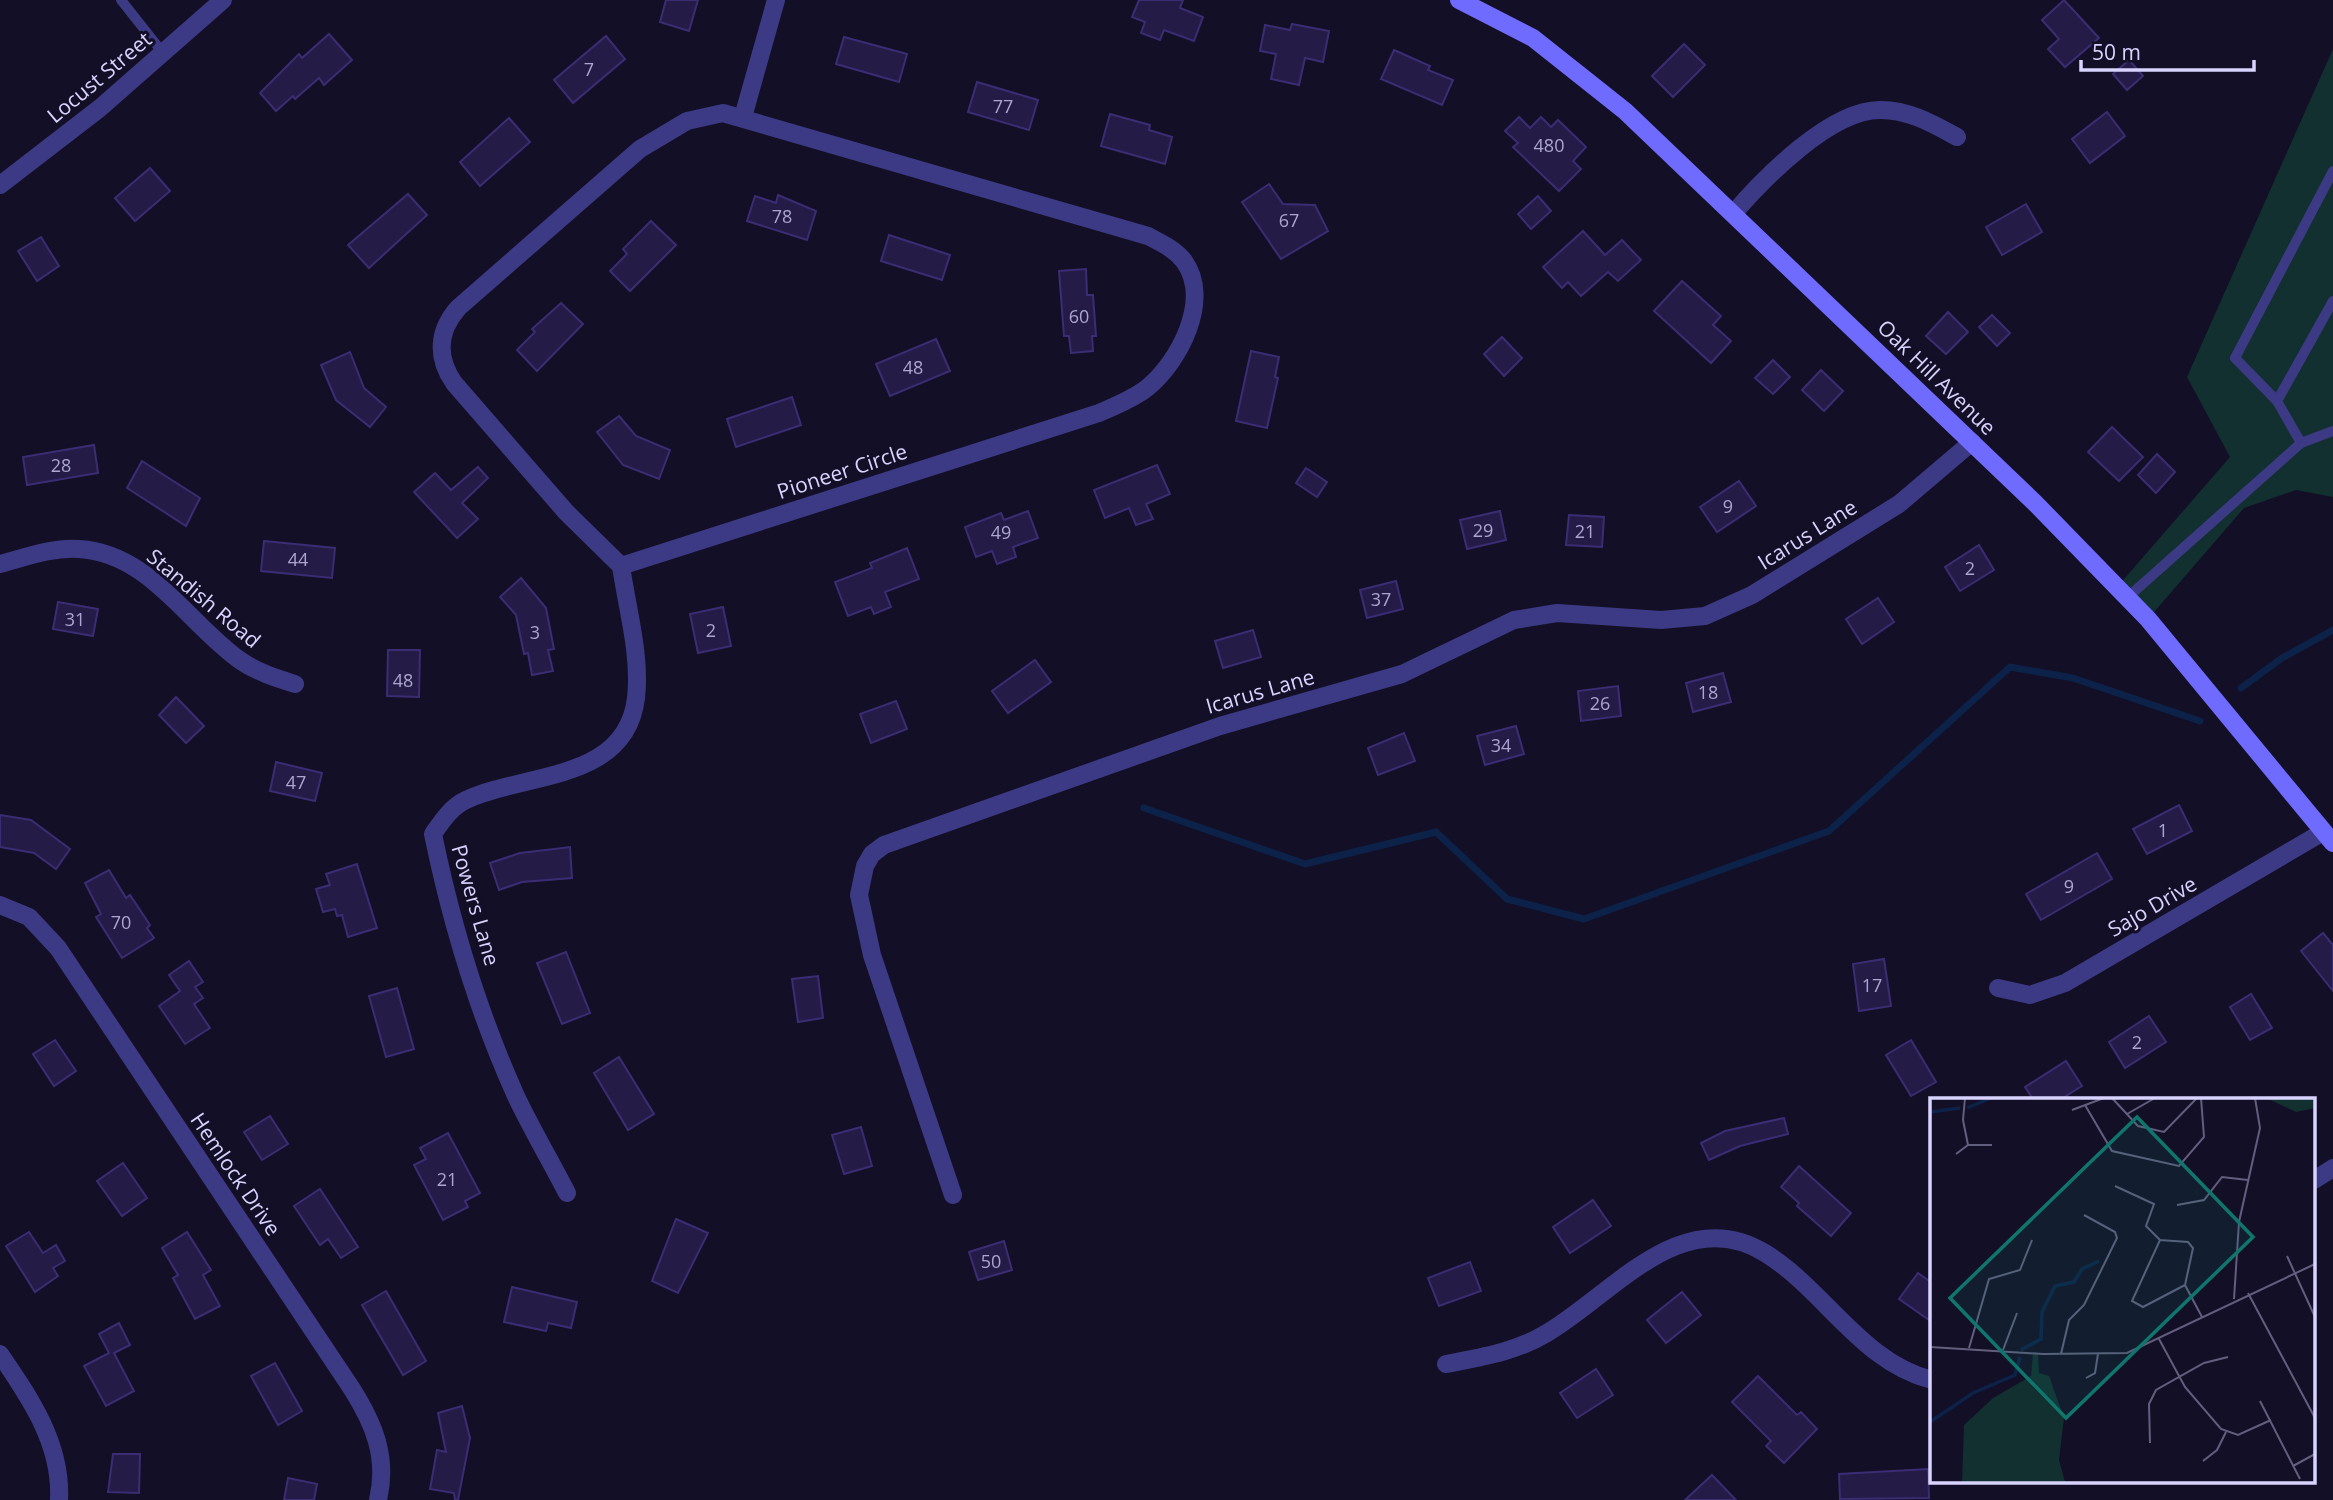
<svg xmlns="http://www.w3.org/2000/svg" width="2333" height="1500" font-family="'Open Sans',sans-serif">
  <style>
    .green { fill: #12302f }
    .lines { fill: none; stroke-linecap: round; stroke-linejoin: round }
    .stream { stroke: #0c2248; stroke-width: 7 }
    .building { fill: #241b47; stroke: #3b2d73; stroke-width: 2 }
    .service { stroke: #3d3a85; stroke-width: 10 }
    .minor { stroke: #3d3a85; stroke-width: 18 }
    .secondary { stroke: #6f6bff; stroke-width: 18 }
    .labels { text-anchor: middle; dominant-baseline: central; stroke-width: 6; stroke-linejoin: round; paint-order: stroke }
    .number-label { font-size: 18px; fill: #aca6d1 }
    .street-label { font-size: 21px; fill: #d9d4ff; stroke: #130f26 }
    .inset-river { fill: none; stroke: #0c2248; stroke-width: 3.5 }
    .inset-road { fill: none; stroke: #625e7d; stroke-width: 2 }
    .view { fill: #0f766e; fill-opacity: 0.15; stroke: #0f766e; stroke-width: 3.5 }
    .inset-edge { fill: none; stroke: #d9d4ff; stroke-width: 3.5 }
  </style>
  <rect width="100%" height="100%" fill="#130f26"/>
  <!-- green -->
  <path class="green" d="M 2333,49 L 2333,497 L 2296,490 L 2244,508 L 2148,619 L 2118,586 L 2230,457 L 2187,377 Z"/>
  <g class="lines">
    <!-- stream -->
    <g class="stream">
      <path d="M 2241,688 L 2282,658 L 2333,630"/>
      <path d="M 1144,808 L 1305,864 L 1436,832 L 1507,899 L 1584,919 L 1829,831 L 2010,667 L 2073,678 L 2200,721"/>
    </g>
  </g>
  <!-- building -->
  <g class="building">
    <path d="M 666,0 L 698,0 L 689,31 L 660,22 Z"/>
    <path d="M 1139,0 L 1183,0 L 1180,8 L 1203,17 L 1194,41 L 1164,30 L 1160,40 L 1141,33 L 1145,22 L 1132,17 Z"/>
    <path d="M 2064,0 L 2099,38 L 2065,67 L 2048,49 L 2059,39 L 2042,20 Z"/>
    <path d="M 1292,24 L 1329,31 L 1323,62 L 1305,58 L 1299,85 L 1271,79 L 1276,54 L 1260,51 L 1265,25 L 1290,30 Z"/>
    <path d="M 329,34 L 352,60 L 324,85 L 319,78 L 295,99 L 293,96 L 276,111 L 260,93 L 299,54 L 302,58 Z"/>
    <path d="M 606,36 L 625,59 L 573,103 L 554,80 Z"/>
    <path d="M 844,37 L 907,54 L 899,82 L 836,64 Z"/>
    <path d="M 1684,44 L 1705,65 L 1673,97 L 1652,76 Z"/>
    <path d="M 1394,50 L 1430,66 L 1428,70 L 1453,80 L 1442,105 L 1381,79 Z"/>
    <path d="M 2129,60 L 2143,76 L 2127,90 L 2113,74 Z"/>
    <path d="M 977,82 L 1038,100 L 1029,130 L 968,112 Z"/>
    <path d="M 2107,112 L 2125,136 L 2090,163 L 2072,139 Z"/>
    <path d="M 1110,114 L 1150,125 L 1149,130 L 1172,137 L 1165,164 L 1101,146 Z"/>
    <path d="M 1519,117 L 1530,128 L 1541,117 L 1551,127 L 1558,120 L 1586,147 L 1573,161 L 1581,169 L 1559,191 L 1513,147 L 1518,143 L 1505,131 Z"/>
    <path d="M 509,118 L 530,142 L 480,186 L 460,162 Z"/>
    <path d="M 150,168 L 170,191 L 135,221 L 115,198 Z"/>
    <path d="M 1269,184 L 1283,204 L 1315,205 L 1328,231 L 1281,259 L 1242,202 Z"/>
    <path d="M 408,194 L 427,215 L 369,268 L 348,245 Z"/>
    <path d="M 778,195 L 816,211 L 807,240 L 747,221 L 755,196 L 776,203 Z"/>
    <path d="M 1538,196 L 1551,211 L 1531,229 L 1518,214 Z"/>
    <path d="M 2026,204 L 2042,232 L 2002,255 L 1986,227 Z"/>
    <path d="M 651,221 L 676,245 L 630,291 L 610,271 L 627,254 L 623,249 Z"/>
    <path d="M 1583,231 L 1605,255 L 1622,240 L 1641,260 L 1618,281 L 1608,272 L 1581,296 L 1568,282 L 1562,288 L 1543,267 Z"/>
    <path d="M 889,235 L 950,255 L 942,280 L 881,261 Z"/>
    <path d="M 41,237 L 59,266 L 37,281 L 18,251 Z"/>
    <path d="M 1086,269 L 1087,295 L 1093,295 L 1096,336 L 1092,336 L 1093,351 L 1071,353 L 1069,336 L 1064,336 L 1059,271 Z"/>
    <path d="M 1682,281 L 1721,316 L 1713,325 L 1731,341 L 1711,363 L 1654,311 Z"/>
    <path d="M 561,303 L 583,324 L 537,371 L 517,350 L 535,332 L 532,329 Z"/>
    <path d="M 1948,312 L 1968,332 L 1946,354 L 1926,336 Z"/>
    <path d="M 1992,315 L 2010,333 L 1997,346 L 1979,327 Z"/>
    <path d="M 1502,337 L 1522,358 L 1504,376 L 1484,354 Z"/>
    <path d="M 936,339 L 950,371 L 890,396 L 876,364 Z"/>
    <path d="M 1251,351 L 1279,357 L 1275,377 L 1278,378 L 1267,428 L 1236,421 Z"/>
    <path d="M 350,352 L 364,388 L 386,407 L 370,427 L 336,400 L 321,365 Z"/>
    <path d="M 1773,360 L 1790,377 L 1773,394 L 1755,378 Z"/>
    <path d="M 1821,370 L 1843,391 L 1824,411 L 1802,390 Z"/>
    <path d="M 792,397 L 801,425 L 736,447 L 727,419 Z"/>
    <path d="M 619,416 L 636,436 L 670,450 L 659,479 L 623,465 L 597,432 Z"/>
    <path d="M 2112,427 L 2143,457 L 2119,481 L 2088,452 Z"/>
    <path d="M 94,445 L 98,473 L 27,485 L 23,457 Z"/>
    <path d="M 2157,454 L 2175,472 L 2156,493 L 2138,475 Z"/>
    <path d="M 142,461 L 200,498 L 186,526 L 127,488 Z"/>
    <path d="M 1157,465 L 1170,494 L 1146,504 L 1153,519 L 1136,525 L 1129,508 L 1105,518 L 1094,490 Z"/>
    <path d="M 478,467 L 488,478 L 462,503 L 478,519 L 457,538 L 414,492 L 435,473 L 451,490 Z"/>
    <path d="M 1306,468 L 1327,482 L 1317,497 L 1296,483 Z"/>
    <path d="M 1739,481 L 1756,506 L 1717,532 L 1700,507 Z"/>
    <path d="M 1028,511 L 1038,538 L 1013,547 L 1016,557 L 997,564 L 992,551 L 976,557 L 965,527 L 1001,513 L 1004,520 Z"/>
    <path d="M 1500,511 L 1506,540 L 1467,549 L 1460,520 Z"/>
    <path d="M 1569,515 L 1604,517 L 1602,547 L 1566,545 Z"/>
    <path d="M 264,541 L 335,548 L 332,578 L 261,571 Z"/>
    <path d="M 1979,545 L 1994,570 L 1960,591 L 1945,567 Z"/>
    <path d="M 907,548 L 919,579 L 885,592 L 891,607 L 874,614 L 871,607 L 848,616 L 835,582 L 872,568 L 870,563 Z"/>
    <path d="M 521,578 L 546,608 L 554,649 L 548,650 L 553,671 L 532,675 L 528,653 L 524,654 L 516,615 L 500,597 Z"/>
    <path d="M 1396,581 L 1403,609 L 1367,618 L 1360,590 Z"/>
    <path d="M 1878,598 L 1894,622 L 1862,644 L 1846,619 Z"/>
    <path d="M 58,602 L 98,609 L 93,636 L 53,629 Z"/>
    <path d="M 723,607 L 731,646 L 698,653 L 690,614 Z"/>
    <path d="M 1253,630 L 1261,657 L 1223,668 L 1215,641 Z"/>
    <path d="M 388,650 L 420,650 L 419,697 L 387,696 Z"/>
    <path d="M 1035,660 L 1051,682 L 1008,713 L 992,691 Z"/>
    <path d="M 1723,673 L 1731,702 L 1693,712 L 1686,683 Z"/>
    <path d="M 1618,686 L 1621,716 L 1581,721 L 1578,691 Z"/>
    <path d="M 176,697 L 204,726 L 186,743 L 159,715 Z"/>
    <path d="M 896,701 L 907,729 L 871,743 L 860,714 Z"/>
    <path d="M 1516,726 L 1524,754 L 1485,765 L 1477,736 Z"/>
    <path d="M 1404,733 L 1415,761 L 1378,775 L 1368,748 Z"/>
    <path d="M 276,762 L 322,773 L 315,801 L 270,791 Z"/>
    <path d="M 2179,805 L 2192,831 L 2147,854 L 2133,829 Z"/>
    <path d="M 0,815 L 31,820 L 70,849 L 56,869 L 34,853 L 0,847 Z"/>
    <path d="M 570,847 L 572,878 L 522,882 L 499,890 L 490,863 L 520,853 Z"/>
    <path d="M 2097,853 L 2112,879 L 2041,920 L 2026,894 Z"/>
    <path d="M 357,864 L 377,928 L 348,937 L 342,915 L 337,916 L 335,909 L 323,912 L 316,889 L 330,885 L 326,874 Z"/>
    <path d="M 109,870 L 126,898 L 130,895 L 150,925 L 147,928 L 154,938 L 122,958 L 96,917 L 101,914 L 85,883 Z"/>
    <path d="M 2323,933 L 2333,945 L 2333,991 L 2301,951 Z"/>
    <path d="M 566,952 L 590,1013 L 562,1024 L 537,963 Z"/>
    <path d="M 1884,959 L 1891,1006 L 1859,1011 L 1853,964 Z"/>
    <path d="M 189,961 L 203,982 L 195,987 L 203,998 L 194,1004 L 210,1028 L 185,1044 L 159,1006 L 180,991 L 169,975 Z"/>
    <path d="M 818,976 L 823,1018 L 798,1022 L 792,979 Z"/>
    <path d="M 397,988 L 414,1049 L 386,1057 L 369,996 Z"/>
    <path d="M 2251,994 L 2272,1028 L 2250,1040 L 2230,1007 Z"/>
    <path d="M 2149,1016 L 2166,1042 L 2125,1068 L 2109,1042 Z"/>
    <path d="M 55,1040 L 76,1071 L 54,1086 L 33,1054 Z"/>
    <path d="M 1911,1040 L 1936,1082 L 1911,1096 L 1886,1055 Z"/>
    <path d="M 619,1057 L 654,1114 L 628,1130 L 594,1073 Z"/>
    <path d="M 2066,1061 L 2082,1086 L 2061,1099 L 2033,1099 L 2025,1087 Z"/>
    <path d="M 270,1116 L 288,1144 L 262,1160 L 244,1132 Z"/>
    <path d="M 1784,1118 L 1788,1134 L 1740,1146 L 1709,1160 L 1701,1143 L 1725,1131 Z"/>
    <path d="M 861,1127 L 872,1166 L 844,1174 L 832,1135 Z"/>
    <path d="M 448,1133 L 480,1193 L 465,1201 L 468,1207 L 443,1220 L 414,1165 L 426,1159 L 420,1148 Z"/>
    <path d="M 123,1163 L 147,1198 L 122,1216 L 97,1181 Z"/>
    <path d="M 1799,1166 L 1851,1213 L 1831,1236 L 1797,1206 L 1799,1203 L 1781,1187 Z"/>
    <path d="M 320,1189 L 358,1247 L 341,1258 L 328,1239 L 320,1245 L 294,1206 Z"/>
    <path d="M 1593,1200 L 1611,1226 L 1570,1253 L 1553,1227 Z"/>
    <path d="M 676,1219 L 708,1233 L 678,1293 L 652,1281 Z"/>
    <path d="M 29,1232 L 43,1253 L 56,1245 L 65,1261 L 53,1268 L 58,1276 L 35,1292 L 6,1246 Z"/>
    <path d="M 187,1232 L 211,1270 L 203,1275 L 220,1306 L 195,1319 L 173,1278 L 178,1275 L 162,1248 Z"/>
    <path d="M 1004,1241 L 1012,1270 L 978,1280 L 969,1252 Z"/>
    <path d="M 1470,1262 L 1481,1291 L 1439,1306 L 1428,1278 Z"/>
    <path d="M 1918,1273 L 1932,1283 L 1932,1322 L 1899,1299 Z"/>
    <path d="M 512,1287 L 577,1302 L 571,1328 L 548,1323 L 546,1331 L 504,1322 Z"/>
    <path d="M 386,1291 L 426,1361 L 403,1375 L 362,1305 Z"/>
    <path d="M 1682,1292 L 1701,1315 L 1666,1343 L 1647,1320 Z"/>
    <path d="M 119,1323 L 130,1345 L 114,1353 L 134,1391 L 106,1406 L 84,1366 L 109,1353 L 99,1334 Z"/>
    <path d="M 275,1363 L 302,1411 L 278,1425 L 251,1376 Z"/>
    <path d="M 1596,1369 L 1613,1395 L 1577,1418 L 1560,1393 Z"/>
    <path d="M 1758,1376 L 1797,1415 L 1801,1412 L 1817,1429 L 1784,1463 L 1766,1446 L 1771,1441 L 1732,1402 Z"/>
    <path d="M 462,1406 L 470,1438 L 458,1500 L 455,1500 L 454,1493 L 430,1489 L 437,1450 L 446,1452 L 438,1413 Z"/>
    <path d="M 113,1454 L 140,1454 L 139,1493 L 108,1492 Z"/>
    <path d="M 1928,1469 L 1929,1498 L 1840,1499 L 1839,1474 Z"/>
    <path d="M 1712,1475 L 1736,1500 L 1685,1500 Z"/>
    <path d="M 288,1478 L 317,1484 L 314,1500 L 284,1500 Z"/>
  </g>
  <g class="lines">
    <!-- service -->
    <g class="service">
      <path d="M 121,0 L 163,53"/>
      <path d="M 2277,401 L 2333,301"/>
      <path d="M 2301,443 L 2277,401 L 2235,358 L 2333,171"/>
      <path d="M 2128,597 L 2301,443 L 2333,431"/>
    </g>
    <!-- minor -->
    <g class="minor">
      <path d="M 723,113 L 1148,236 C 1161,243 1175,249 1184,261 C 1212,300 1179,362 1147,388 C 1133,399 1115,406 1099,413 L 621,566 L 566,512 L 454,383 C 436,357 438,331 458,308 L 640,149 L 687,121 Z"/>
      <path d="M 743,117 L 776,0"/>
      <path d="M 0,185 L 100,108 L 223,0"/>
      <path d="M 1733,214 C 1764,178 1831,109 1881,110 C 1909,110 1933,124 1957,137"/>
      <path d="M 0,564 C 26,557 53,547 79,549 C 150,553 188,624 241,661 C 257,672 276,678 295,684"/>
      <path d="M 0,905 L 29,917 L 58,948 L 352,1389 C 374,1424 388,1457 378,1500"/>
      <path d="M 1998,988 L 2030,995 L 2065,983 L 2323,832"/>
      <path d="M 2314,1180 L 2333,1168"/>
      <path d="M 567,1193 C 550,1160 531,1128 515,1094 C 478,1011 451,922 433,834 C 442,821 451,807 466,800 C 526,772 626,782 636,698 C 641,656 627,608 621,566"/>
      <path d="M 953,1195 L 872,955 L 859,895 L 865,866 L 872,854 L 884,845 L 1220,726 L 1402,674 L 1514,620 L 1557,613 L 1661,620 L 1705,616 L 1752,595 L 1899,504 L 1972,442"/>
      <path d="M 0,1354 C 30,1398 62,1444 59,1500"/>
      <path d="M 1446,1364 C 1481,1357 1516,1352 1547,1333 C 1612,1295 1682,1202 1765,1253 C 1825,1290 1861,1362 1932,1380"/>
    </g>
    <!-- secondary -->
    <path class="secondary" d="M 1459,0 L 1533,38 L 1625,111 L 2035,503 L 2148,619 L 2333,843"/>
  </g>
  <g class="labels">
    <!-- number labels -->
    <g class="number-label">
      <text x="589" y="69">7</text>
      <text x="1003" y="106">77</text>
      <text x="1549" y="145">480</text>
      <text x="782" y="216">78</text>
      <text x="1289" y="220">67</text>
      <text x="1079" y="316">60</text>
      <text x="913" y="367">48</text>
      <text x="61" y="465">28</text>
      <text x="1728" y="506">9</text>
      <text x="1483" y="530">29</text>
      <text x="1585" y="531">21</text>
      <text x="1001" y="532">49</text>
      <text x="298" y="559">44</text>
      <text x="1970" y="568">2</text>
      <text x="1381" y="599">37</text>
      <text x="75" y="619">31</text>
      <text x="711" y="630">2</text>
      <text x="535" y="632">3</text>
      <text x="403" y="680">48</text>
      <text x="1708" y="692">18</text>
      <text x="1600" y="703">26</text>
      <text x="1501" y="745">34</text>
      <text x="296" y="782">47</text>
      <text x="2163" y="830">1</text>
      <text x="2069" y="886">9</text>
      <text x="121" y="922">70</text>
      <text x="1872" y="985">17</text>
      <text x="2137" y="1042">2</text>
      <text x="447" y="1179">21</text>
      <text x="991" y="1261">50</text>
    </g>
    <!-- street labels -->
    <g class="street-label">
      <text transform="translate(99 77) rotate(-40)">Locust Street</text>
      <text transform="translate(1937 377) rotate(44)">Oak Hill Avenue</text>
      <text transform="translate(842 471) rotate(-18)">Pioneer Circle</text>
      <text transform="translate(1807 534) rotate(-32)">Icarus Lane</text>
      <text transform="translate(204 598) rotate(40)">Standish Road</text>
      <text transform="translate(1260 691) rotate(-16)">Icarus Lane</text>
      <text transform="translate(476 905) rotate(74)">Powers Lane</text>
      <text transform="translate(2152 906) rotate(-30)">Sajo Drive</text>
      <text transform="translate(236 1174) rotate(56)">Hemlock Drive</text>
    </g>
  </g>
  <!-- overview -->
  <g transform="translate(1930 1098)">
    <rect width="385" height="385" fill="#130f26"/>
    <path d="M 336,0 L 385,0 L 385,10 L 366,14 ZM 103,256 L 108,256 L 109,275 L 119,278 L 134,320 L 129,362 L 135,384 L 32,385 L 34,327 L 63,300 L 101,278 Z" fill="#12302f"/>
    <path class="inset-river" d="M 37,10 L 61,0M 0,14 L 30,10M 91,252 L 111,241 L 112,214 L 125,188 L 144,184 L 152,171 L 169,163M 0,324 L 43,295 L 85,277 L 90,259"/>
    <path class="inset-road" d="M 35,0 L 33,22 L 38,47M 182,0 L 208,28 L 234,34 L 267,0M 155,7 L 182,53 L 249,68 L 274,39 L 271,0M 142,12 L 174,0M 197,16 L 225,0M 26,56 L 38,47 L 62,47M 185,88 L 224,106 L 216,128 L 230,142M 247,107 L 274,102 L 292,79 L 318,82M 357,158 L 385,219M 255,187 L 213,209 L 202,203 L 230,142 L 258,144 L 263,150 L 255,187 L 272,219M 318,195 L 385,320M 304,201 L 309,124 L 330,30 L 325,0M 229,241 L 255,289 L 291,331 L 308,337 L 341,322M 0,249 L 113,256 L 197,255 L 385,166M 39,250 L 59,181 L 90,172 L 102,142M 73,252 L 87,215M 131,256 L 139,222 L 154,207 L 187,140 L 185,134 L 154,117M 156,280 L 165,275 L 168,256M 330,303 L 370,381M 220,345 L 219,306 L 226,292 L 274,265 L 298,259M 273,363 L 287,352 L 296,334M 363,368 L 385,356"/>
    <path class="view" d="M 207,19 L 323,139 L 136,320 L 20,200 Z"/>
    <rect width="385" height="385" class="inset-edge"/>
  </g>
  <!-- scale -->
  <path d="M2081 60v10h173v-10" fill="none" stroke="#d9d4ff" stroke-width="3.5"/>
  <text x="2092" y="60" font-size="21" fill="#d9d4ff" stroke="#130f26" stroke-width="5" paint-order="stroke">50 m</text>
</svg>
